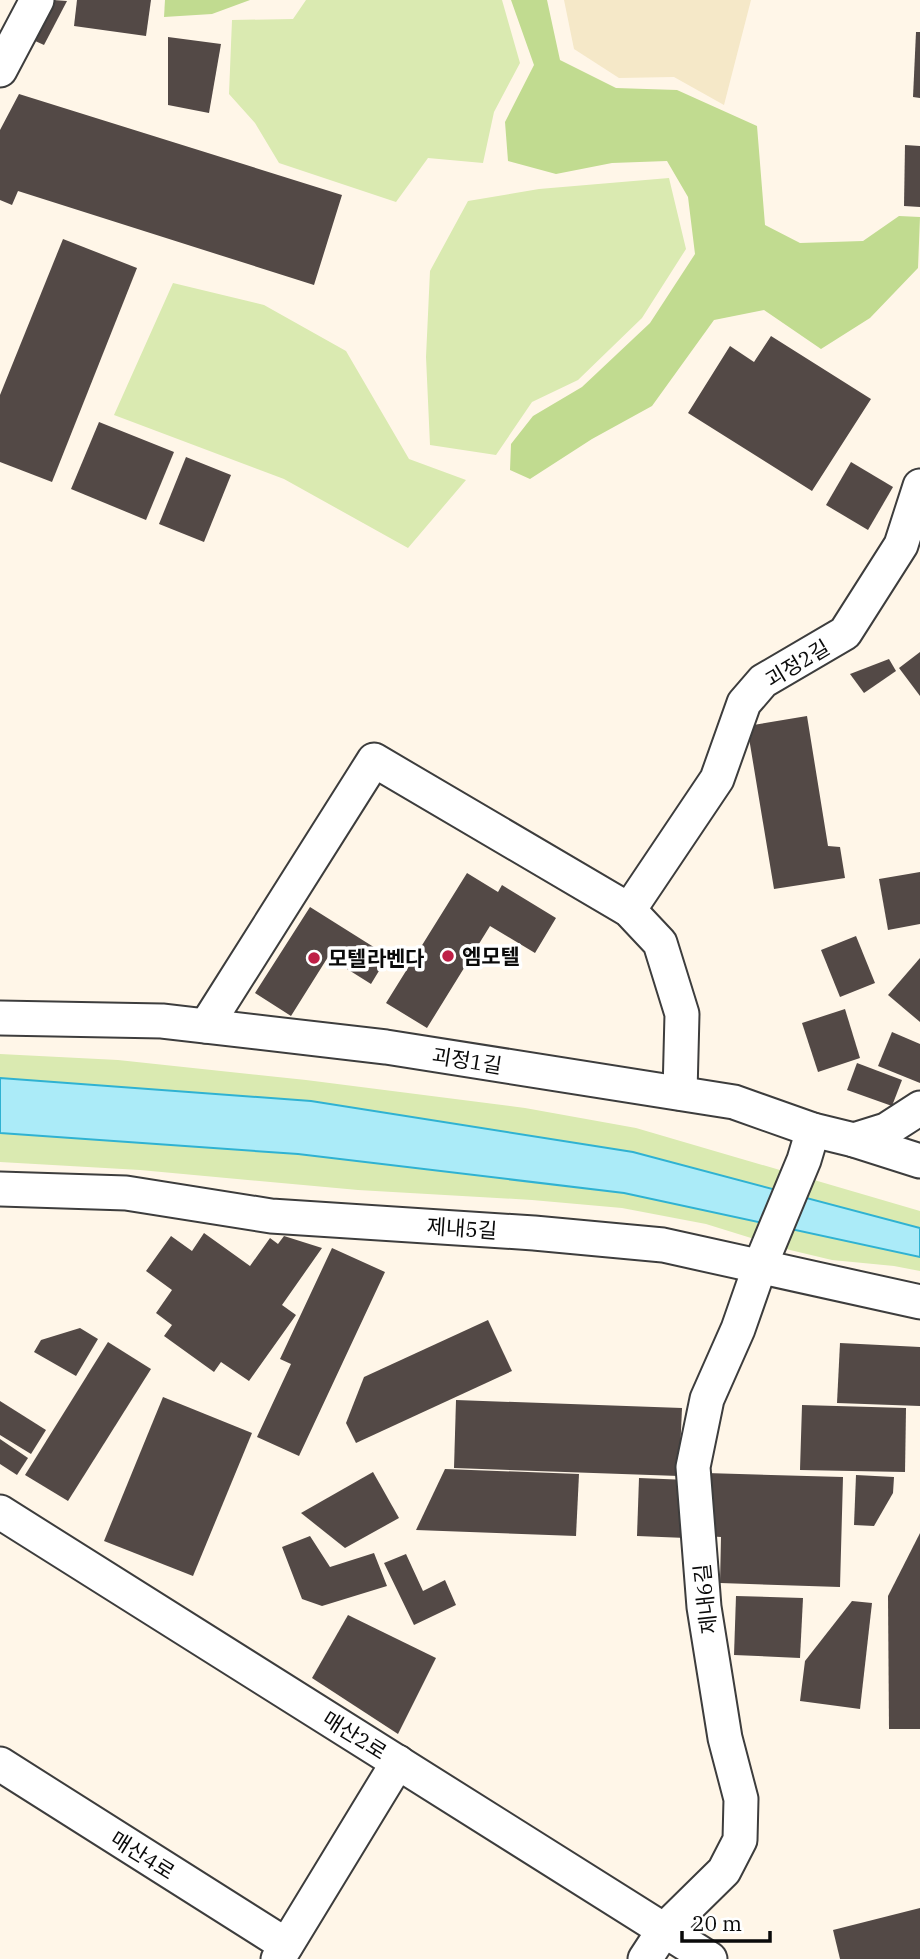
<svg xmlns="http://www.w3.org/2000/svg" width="920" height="1959" font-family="'IBM Plex Serif','Noto Sans KR',serif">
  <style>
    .farmland { fill: #f5e8c8 }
    .green { fill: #daeab1 }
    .forest { fill: #c1db90 }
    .water { fill: #abebf8; stroke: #2fb2d2; stroke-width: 2 }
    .building { fill: #534946 }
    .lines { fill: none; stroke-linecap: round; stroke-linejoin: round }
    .minor-casing { stroke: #3d3d3d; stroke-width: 37 }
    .minor { stroke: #fff; stroke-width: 33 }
    .poi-dot { fill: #be1f46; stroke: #fff; stroke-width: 2.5 }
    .labels { text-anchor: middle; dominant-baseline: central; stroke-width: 7; stroke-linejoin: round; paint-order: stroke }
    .street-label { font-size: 21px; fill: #0a0a0a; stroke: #fff }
    .poi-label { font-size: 21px; font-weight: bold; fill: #0a0a0a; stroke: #fff; text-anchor: start }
  </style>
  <rect width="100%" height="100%" fill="#fff6e8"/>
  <!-- farmland -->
  <path class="farmland" d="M 564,0 L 751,0 L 724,105 L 674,77 L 619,78 L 574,49 Z"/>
  <!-- green -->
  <g class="green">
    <path d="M 306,0 L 502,0 L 520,63 L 494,112 L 483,163 L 428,158 L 396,202 L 279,163 L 255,123 L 229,94 L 232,20 L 293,19 Z"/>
    <path d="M 669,178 L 686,249 L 642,318 L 578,380 L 532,402 L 496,455 L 430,445 L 426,357 L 430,271 L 468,201 L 539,189 Z"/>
    <path d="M 173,283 L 264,305 L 346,351 L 409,459 L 466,480 L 408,548 L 284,479 L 114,415 Z"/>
    <path d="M 0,1054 L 118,1060 L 306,1080 L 525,1108 L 636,1128 L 920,1211 L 920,1228 L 633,1152 L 133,1089 L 0,1078 Z"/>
    <path d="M 0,1133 L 298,1154 L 624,1193 L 920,1257 L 920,1271 L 894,1266 L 832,1260 L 790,1250 L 706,1224 L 622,1208 L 532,1200 L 358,1190 L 140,1170 L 0,1162 Z"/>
  </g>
  <!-- forest -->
  <g class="forest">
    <path d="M 165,0 L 250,0 L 212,14 L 164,17 Z"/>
    <path d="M 511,0 L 547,0 L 560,60 L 616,88 L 677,90 L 757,126 L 765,225 L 800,243 L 863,241 L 899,216 L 920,217 L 918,268 L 870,318 L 821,349 L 764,310 L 714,320 L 652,406 L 592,439 L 530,479 L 510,470 L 511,444 L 533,416 L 582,387 L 650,323 L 695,254 L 688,197 L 667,161 L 612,163 L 556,174 L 508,161 L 505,122 L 534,65 Z"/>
  </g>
  <!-- water -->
  <path class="water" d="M 0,1078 L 311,1101 L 633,1152 L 920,1228 L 920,1257 L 624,1193 L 298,1154 L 0,1133 Z"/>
  <!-- building -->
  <g class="building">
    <path d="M 53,0 L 67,1 L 44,45 L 33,40 Z"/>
    <path d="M 77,0 L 151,0 L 146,36 L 74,26 Z"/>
    <path d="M 916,32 L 920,32 L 920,98 L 913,97 Z"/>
    <path d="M 168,37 L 221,44 L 209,113 L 168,105 Z"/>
    <path d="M 19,94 L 342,195 L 314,285 L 18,191 L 12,205 L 0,200 L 0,130 Z"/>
    <path d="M 905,145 L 920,146 L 920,207 L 904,206 Z"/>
    <path d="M 63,239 L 137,268 L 52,482 L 0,462 L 0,395 Z"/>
    <path d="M 771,336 L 871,399 L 812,491 L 688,413 L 730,346 L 754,362 Z"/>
    <path d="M 99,422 L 174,452 L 146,520 L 71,489 Z"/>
    <path d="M 186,457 L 231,475 L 204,542 L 159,524 Z"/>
    <path d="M 851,462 L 893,487 L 868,530 L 826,505 Z"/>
    <path d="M 920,652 L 920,696 L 899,668 Z"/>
    <path d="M 889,659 L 896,671 L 864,693 L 850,674 Z"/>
    <path d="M 807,716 L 828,846 L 840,847 L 845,878 L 774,889 L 747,726 Z"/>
    <path d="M 920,872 L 920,924 L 888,930 L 879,879 Z"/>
    <path d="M 467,873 L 498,892 L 502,885 L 556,918 L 535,953 L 490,926 L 427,1028 L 386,1003 Z"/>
    <path d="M 310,907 L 388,956 L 371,984 L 328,957 L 291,1016 L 255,993 Z"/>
    <path d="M 856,936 L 875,983 L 840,997 L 821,950 Z"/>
    <path d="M 920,958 L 920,1022 L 888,995 Z"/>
    <path d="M 845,1009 L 860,1058 L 818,1072 L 802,1023 Z"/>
    <path d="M 892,1032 L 920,1044 L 920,1083 L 878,1066 Z"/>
    <path d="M 857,1063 L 902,1080 L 892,1106 L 847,1090 Z"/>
    <path d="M 204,1233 L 250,1266 L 270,1238 L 278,1244 L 284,1236 L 322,1248 L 282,1305 L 296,1315 L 249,1381 L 221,1362 L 214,1372 L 164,1336 L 172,1325 L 156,1313 L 172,1290 L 146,1271 L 171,1236 L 192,1251 Z"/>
    <path d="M 332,1248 L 385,1272 L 299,1456 L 257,1437 L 291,1364 L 280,1359 Z"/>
    <path d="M 488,1320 L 512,1371 L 356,1443 L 346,1423 L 364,1377 Z"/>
    <path d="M 80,1328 L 98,1339 L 76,1376 L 34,1352 L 41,1340 Z"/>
    <path d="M 108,1342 L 151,1369 L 68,1501 L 25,1475 Z"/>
    <path d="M 840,1343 L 920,1347 L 920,1406 L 837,1403 Z"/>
    <path d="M 163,1397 L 252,1433 L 193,1576 L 104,1541 Z"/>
    <path d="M 456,1400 L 682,1408 L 679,1476 L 454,1468 Z"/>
    <path d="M 0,1401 L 46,1430 L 31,1454 L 0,1435 Z"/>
    <path d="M 802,1405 L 906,1408 L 905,1472 L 800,1470 Z"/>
    <path d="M 0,1439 L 28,1458 L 17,1475 L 0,1464 Z"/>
    <path d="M 445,1469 L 579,1474 L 576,1536 L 416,1530 Z"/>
    <path d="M 373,1472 L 399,1518 L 345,1548 L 301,1513 Z"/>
    <path d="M 706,1473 L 843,1477 L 840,1587 L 720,1583 L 721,1537 L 704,1536 Z"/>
    <path d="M 856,1475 L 894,1477 L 893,1493 L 874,1526 L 854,1525 Z"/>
    <path d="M 639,1478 L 688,1480 L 686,1538 L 637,1536 Z"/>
    <path d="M 920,1533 L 920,1729 L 889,1729 L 888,1596 Z"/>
    <path d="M 310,1536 L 330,1567 L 374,1553 L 387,1586 L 322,1606 L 302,1599 L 282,1547 Z"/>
    <path d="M 406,1554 L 423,1591 L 445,1580 L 456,1605 L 414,1625 L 384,1563 Z"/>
    <path d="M 736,1596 L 803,1598 L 800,1658 L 734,1655 Z"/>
    <path d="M 852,1601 L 872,1603 L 860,1709 L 800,1701 L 805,1661 Z"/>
    <path d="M 348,1615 L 436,1658 L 398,1734 L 312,1678 Z"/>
    <path d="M 920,1908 L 920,1959 L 840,1959 L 833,1930 Z"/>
  </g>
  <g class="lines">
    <defs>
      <g id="minor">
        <path d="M 0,70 L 37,0"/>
        <path d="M 629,910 L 717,779 L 744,703 L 763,681 L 845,633 L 901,545 L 920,486"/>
        <path d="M 0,1018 L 162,1021 L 386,1047 L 734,1102 L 813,1130 L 854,1140 L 886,1130 L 920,1108"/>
        <path d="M 206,1026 L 374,760 L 629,910 L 660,943 L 682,1014 L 680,1093"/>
        <path d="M 854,1140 L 920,1161"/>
        <path d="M 0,1189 L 126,1193 L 271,1216 L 534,1233 L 663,1245 L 920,1302"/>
        <path d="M 0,1512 L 710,1959"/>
        <path d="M 0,1764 L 286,1945"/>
        <path d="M 278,1959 L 398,1762"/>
        <path d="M 645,1959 L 664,1930 L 724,1871 L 740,1840 L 741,1799 L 725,1738 L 704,1607 L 693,1467 L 707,1399 L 738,1329 L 760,1266 L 804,1160 L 813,1130"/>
      </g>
    </defs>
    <!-- minor casing -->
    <use href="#minor" class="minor-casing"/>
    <!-- minor -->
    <use href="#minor" class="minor"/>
  </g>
  <!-- markers -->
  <g class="poi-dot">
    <circle cx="448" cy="956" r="7"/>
    <circle cx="314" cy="958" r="7"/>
  </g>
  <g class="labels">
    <!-- street labels -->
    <g class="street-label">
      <text transform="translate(797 663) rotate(-31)">괴정2길</text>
      <text transform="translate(467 1060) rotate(9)">괴정1길</text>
      <text transform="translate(462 1228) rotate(4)">제내5길</text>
      <text transform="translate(705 1599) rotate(-96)">제내6길</text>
      <text transform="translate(355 1735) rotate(32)">매산2로</text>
      <text transform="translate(143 1855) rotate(32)">매산4로</text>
    </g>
    <!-- poi labels -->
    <g class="poi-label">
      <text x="462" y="956">엠모텔</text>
      <text x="328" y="958">모텔라벤다</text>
    </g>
  </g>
  <!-- scale -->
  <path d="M682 1931v10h88v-10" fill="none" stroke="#0a0a0a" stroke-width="3.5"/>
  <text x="692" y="1931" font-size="21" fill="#0a0a0a" stroke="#ffffff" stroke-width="5" paint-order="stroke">20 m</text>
</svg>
